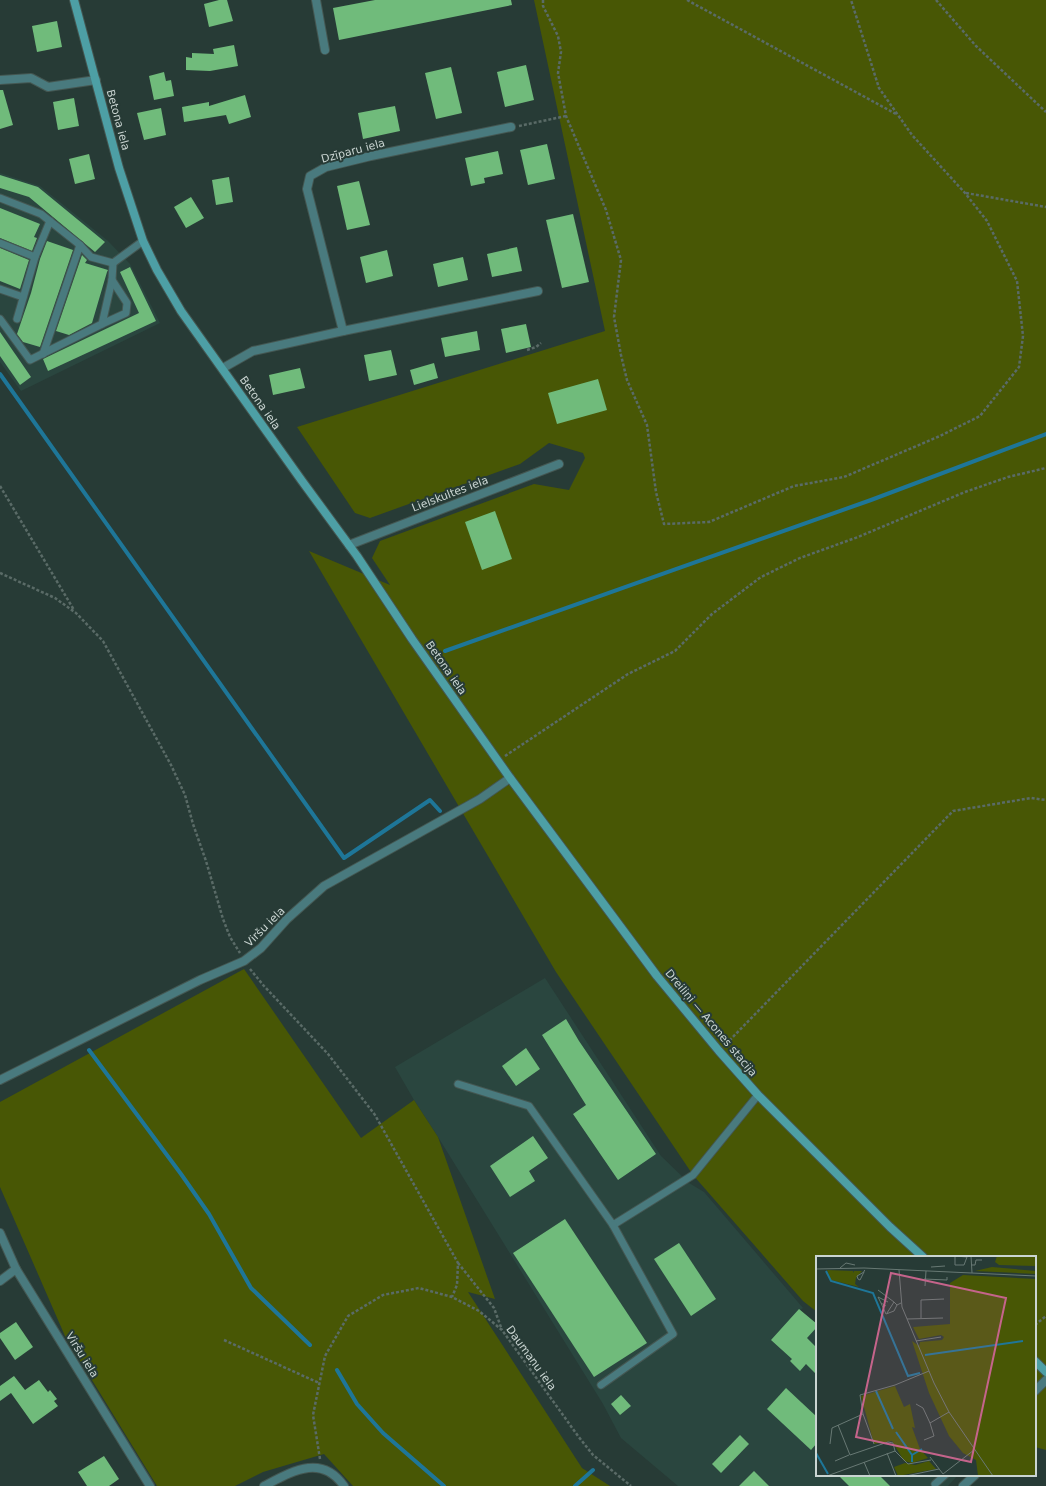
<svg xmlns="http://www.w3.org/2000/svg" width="1046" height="1486" font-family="'DejaVu Sans',sans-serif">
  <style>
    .built { fill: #2a463f }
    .green { fill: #485705 }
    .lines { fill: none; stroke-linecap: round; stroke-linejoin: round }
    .stream { stroke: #1e7698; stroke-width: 4 }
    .building { fill: #70bb7b }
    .lane-casing { stroke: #445752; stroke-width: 9 }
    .street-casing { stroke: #445752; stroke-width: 10 }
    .secondary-casing { stroke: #445752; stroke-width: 10 }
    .path { stroke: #5a6b67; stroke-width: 2.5; stroke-dasharray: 3 2; stroke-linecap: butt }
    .lane { stroke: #497a7e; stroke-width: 7 }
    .street { stroke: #497a7e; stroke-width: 8 }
    .secondary { stroke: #4d9fa5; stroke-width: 8 }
    .labels { text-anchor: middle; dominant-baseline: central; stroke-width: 4; stroke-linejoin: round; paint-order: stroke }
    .street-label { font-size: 11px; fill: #cad5d2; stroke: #273b36 }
    .inset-river { fill: none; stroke: #1e7698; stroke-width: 2 }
    .inset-road { fill: none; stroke: #687974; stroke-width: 1 }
    .view { fill: #c5648b; fill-opacity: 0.15; stroke: #c5648b; stroke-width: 2 }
    .inset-edge { fill: none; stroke: #cad5d2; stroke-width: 2 }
  </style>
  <rect width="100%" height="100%" fill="#273b36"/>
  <!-- built -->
  <g class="built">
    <path d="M 0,173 L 40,186 L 108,241 L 130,264 L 160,323 L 21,391 L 0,362 Z"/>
    <path d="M 545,978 L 661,1156 L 689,1183 L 704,1192 L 803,1308 L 800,1310 L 817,1326 L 817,1475 L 958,1475 L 948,1486 L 678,1486 L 621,1438 L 603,1404 L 438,1137 L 414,1100 L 395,1067 Z"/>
  </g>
  <!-- green -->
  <g class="green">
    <path d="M 534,0 L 1046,0 L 1046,1450 L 1035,1447 L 1035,1257 L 817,1257 L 817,1312 L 803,1301 L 693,1175 L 556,972 L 309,551 L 390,585 L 372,558 L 380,541 L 534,484 L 569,490 L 585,458 L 583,453 L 549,443 L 520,464 L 370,518 L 355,513 L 297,427 L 605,331 Z"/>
    <path d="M 244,969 L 361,1138 L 414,1100 L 438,1137 L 495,1299 L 468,1292 L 582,1468 L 610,1486 L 353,1486 L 324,1454 L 263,1472 L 235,1486 L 157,1486 L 65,1336 L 0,1187 L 0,1102 Z"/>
  </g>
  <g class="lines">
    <!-- stream -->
    <g class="stream">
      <path d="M 0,374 L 344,858 L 430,800 L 440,811"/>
      <path d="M 445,651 L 871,500 L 1046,434"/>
      <path d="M 89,1050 L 181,1174 L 209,1214 L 251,1288 L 310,1345"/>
      <path d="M 337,1370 L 357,1404 L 383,1433 L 444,1486"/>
      <path d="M 575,1486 L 593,1470"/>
    </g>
  </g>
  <!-- building -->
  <g class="building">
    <path d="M 219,0 L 227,0 L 233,21 L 209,27 L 204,4 Z"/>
    <path d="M 375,0 L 511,0 L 512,5 L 339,40 L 333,8 Z"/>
    <path d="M 57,21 L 62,47 L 37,52 L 32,26 Z"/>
    <path d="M 234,45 L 238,66 L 210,71 L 186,70 L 186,57 L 192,58 L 192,53 L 214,54 L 213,49 Z"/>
    <path d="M 526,65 L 534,100 L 505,107 L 497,72 Z"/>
    <path d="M 451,67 L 462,113 L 436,119 L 425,73 Z"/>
    <path d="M 164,72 L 166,81 L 171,80 L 174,96 L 154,100 L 149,76 Z"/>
    <path d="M 0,90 L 3,90 L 13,125 L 0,129 Z"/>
    <path d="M 245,95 L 251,117 L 229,124 L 226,115 L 184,122 L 182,107 L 209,102 L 209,106 Z"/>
    <path d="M 74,98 L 79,126 L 58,130 L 53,102 Z"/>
    <path d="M 395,106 L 400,131 L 363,139 L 358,113 Z"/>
    <path d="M 161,108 L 166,135 L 144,140 L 137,113 Z"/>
    <path d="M 547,144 L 555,179 L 528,185 L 520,150 Z"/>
    <path d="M 498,151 L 503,174 L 484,178 L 485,183 L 471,186 L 465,158 Z"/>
    <path d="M 89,154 L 95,179 L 75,184 L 69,159 Z"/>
    <path d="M 0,175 L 38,187 L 105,242 L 95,252 L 29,197 L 0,188 Z"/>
    <path d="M 229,177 L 233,202 L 216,205 L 212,180 Z"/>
    <path d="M 359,181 L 370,225 L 347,230 L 337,186 Z"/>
    <path d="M 191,197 L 204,218 L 186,228 L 174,207 Z"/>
    <path d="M 0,208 L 40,224 L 34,237 L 37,238 L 32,251 L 0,238 Z"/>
    <path d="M 573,214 L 589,282 L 562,288 L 546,220 Z"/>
    <path d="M 47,241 L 73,250 L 40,347 L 23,342 L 17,334 L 31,293 L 40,259 Z"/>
    <path d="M 517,247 L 522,271 L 492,277 L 487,254 Z"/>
    <path d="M 0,248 L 29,260 L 20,289 L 0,281 Z"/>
    <path d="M 387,250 L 393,276 L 366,283 L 360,257 Z"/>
    <path d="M 82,255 L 87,260 L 85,263 L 108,270 L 107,272 L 92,323 L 69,335 L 56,331 Z"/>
    <path d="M 463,257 L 468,280 L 438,287 L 433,264 Z"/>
    <path d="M 130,267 L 156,321 L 48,371 L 43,359 L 139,313 L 120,272 Z"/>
    <path d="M 526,324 L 531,347 L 506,353 L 501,329 Z"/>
    <path d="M 477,331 L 480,350 L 445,357 L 441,338 Z"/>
    <path d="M 0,332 L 31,377 L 20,385 L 0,356 Z"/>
    <path d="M 391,350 L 397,375 L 369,381 L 364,355 Z"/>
    <path d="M 434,363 L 438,378 L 414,385 L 410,370 Z"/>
    <path d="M 300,368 L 305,388 L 273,395 L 269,375 Z"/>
    <path d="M 598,379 L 607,410 L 557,424 L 548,393 Z"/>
    <path d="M 495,511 L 512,559 L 482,570 L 465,522 Z"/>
    <path d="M 566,1019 L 579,1041 L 656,1154 L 618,1180 L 573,1114 L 586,1105 L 542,1035 Z"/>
    <path d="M 526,1048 L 540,1069 L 516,1086 L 502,1066 Z"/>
    <path d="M 533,1136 L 548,1158 L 529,1171 L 535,1181 L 510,1197 L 490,1166 Z"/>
    <path d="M 565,1219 L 647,1343 L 594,1377 L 513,1253 Z"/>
    <path d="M 679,1243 L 716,1299 L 691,1316 L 654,1259 Z"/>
    <path d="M 799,1309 L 817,1324 L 817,1327 L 807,1338 L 817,1348 L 817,1375 L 806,1364 L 800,1371 L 790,1361 L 792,1359 L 771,1340 Z"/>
    <path d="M 16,1322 L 33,1347 L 15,1360 L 0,1338 L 0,1333 Z"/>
    <path d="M 14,1376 L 25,1390 L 39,1380 L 48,1392 L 50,1390 L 57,1399 L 54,1401 L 58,1406 L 33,1424 L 11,1393 L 0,1401 L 0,1386 Z"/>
    <path d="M 786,1388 L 817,1417 L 817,1443 L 811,1450 L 767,1409 Z"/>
    <path d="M 621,1395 L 631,1406 L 620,1415 L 611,1404 Z"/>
    <path d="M 740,1435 L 749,1444 L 721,1473 L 712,1464 Z"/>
    <path d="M 104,1456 L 119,1479 L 109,1486 L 87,1486 L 78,1472 Z"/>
    <path d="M 754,1471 L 769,1486 L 739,1486 Z"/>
    <path d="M 838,1475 L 879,1475 L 890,1486 L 849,1486 Z"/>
  </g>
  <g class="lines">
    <defs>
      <g id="lane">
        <path d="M 0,198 L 41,214 L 80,245"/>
        <path d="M 0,243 L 35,257"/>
        <path d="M 0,289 L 23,297"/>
        <path d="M 0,319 L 30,360 L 102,324 L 112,280 L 113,263"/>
        <path d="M 17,319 L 35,257 L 50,221"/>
        <path d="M 102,324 L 126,313 L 127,303 L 112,280"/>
        <path d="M 43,354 L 80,245 L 91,257 L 113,263 L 143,241"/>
        <path d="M 458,1084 L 529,1106 L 613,1225 L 693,1175 L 758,1095"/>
        <path d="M 601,1385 L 673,1334 L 613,1225"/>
        <path d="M 935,1484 L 945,1475"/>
      </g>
      <g id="street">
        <path d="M 316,0 L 325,50"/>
        <path d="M 0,80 L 31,78 L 48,87 L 96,80"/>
        <path d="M 343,331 L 307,189 L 310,176 L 326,167 L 371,156 L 511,127"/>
        <path d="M 223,368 L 253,351 L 343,331 L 538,291"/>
        <path d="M 349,545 L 559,464"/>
        <path d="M 0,1080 L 200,980 L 244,961 L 261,948 L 287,919 L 324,886 L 480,799 L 510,778"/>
        <path d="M 0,1233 L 16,1269 L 150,1486"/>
        <path d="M 0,1281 L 16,1269"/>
        <path d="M 1035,1391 L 1046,1380"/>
        <path d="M 264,1486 C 291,1472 321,1453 344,1486"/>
        <path d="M 963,1486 L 975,1475"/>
      </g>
      <g id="secondary">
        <path d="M 74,0 L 119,168 L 143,241 L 157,270 L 181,311 L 302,481 L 357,556 L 412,639 L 510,778 L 657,976 L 719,1051 L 758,1095 L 890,1227 L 923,1257"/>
        <path d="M 1035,1361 L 1046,1372"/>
      </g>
    </defs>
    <!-- lane casing -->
    <use href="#lane" class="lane-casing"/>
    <!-- street casing -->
    <use href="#street" class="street-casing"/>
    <!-- secondary casing -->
    <use href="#secondary" class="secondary-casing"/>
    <!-- path -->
    <g class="path">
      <path d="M 543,0 L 543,6 L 558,36 L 561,52 L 558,73 L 566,116 L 606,210 L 621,260 L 614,317 L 621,355 L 627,380 L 647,425 L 656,492 L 664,524 L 709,522 L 794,486 L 844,477 L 940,436 L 980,416 L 1019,367 L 1023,336 L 1017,281 L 987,221 L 965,193 L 912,135 L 879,88 L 851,0"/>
      <path d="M 687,0 L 896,114"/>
      <path d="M 936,0 L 976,46 L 1046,112"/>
      <path d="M 519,126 L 566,116"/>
      <path d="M 966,193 L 1046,207"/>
      <path d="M 527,350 L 536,347 L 541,343"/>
      <path d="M 0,486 L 74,610"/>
      <path d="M 0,573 L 55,598 L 76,613 L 103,641 L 171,765 L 185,795 L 193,824 L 206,861 L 223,919 L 230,937 L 240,953"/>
      <path d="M 505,756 L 628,674 L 675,651 L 712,614 L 761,577 L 800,558 L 858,537 L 965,492 L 1008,477 L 1046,468"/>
      <path d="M 250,969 L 264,986 L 328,1054 L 375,1115 L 458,1263 L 457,1285 L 452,1297"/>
      <path d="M 726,1044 L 953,811 L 1031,798 L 1046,800"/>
      <path d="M 458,1263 L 494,1308 L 502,1330"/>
      <path d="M 1035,1325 L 1046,1316"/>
      <path d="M 224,1340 L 319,1383"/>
      <path d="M 320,1459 L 313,1415 L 325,1356 L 348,1316 L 383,1295 L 419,1288 L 452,1297 L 479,1311 L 502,1330 L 578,1436 L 593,1455 L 631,1486"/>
    </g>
    <!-- lane -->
    <use href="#lane" class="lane"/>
    <!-- street -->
    <use href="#street" class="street"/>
    <!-- secondary -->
    <use href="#secondary" class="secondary"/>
  </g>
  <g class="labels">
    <!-- street labels -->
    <g class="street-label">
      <text transform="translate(118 120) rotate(75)">Betona iela</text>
      <text transform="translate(353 151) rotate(-15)">Dzīparu iela</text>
      <text transform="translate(260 403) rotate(55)">Betona iela</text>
      <text transform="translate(450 494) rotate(-21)">Lielskultes iela</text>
      <text transform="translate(446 668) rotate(55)">Betona iela</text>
      <text transform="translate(265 927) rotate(-45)">Viršu iela</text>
      <text transform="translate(711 1023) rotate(50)">Dreiliņi — Acones stacija</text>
      <text transform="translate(82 1355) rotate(58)">Viršu iela</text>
      <text transform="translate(531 1358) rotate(54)">Daumaņu iela</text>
    </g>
  </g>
  <!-- overview -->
  <g transform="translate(816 1256)">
    <rect width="220" height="220" fill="#273b36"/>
    <path d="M 181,0 L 220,0 L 220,10 L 183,9 L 179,6 ZM 176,11 L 220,15 L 220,18 L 159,15 ZM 11,14 L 37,15 L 37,17 L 38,15 L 46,15 L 40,22 L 39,28 L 43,31 L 15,24 ZM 147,19 L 220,23 L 220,220 L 162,220 L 160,204 L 147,197 L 133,180 L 113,137 L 96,85 L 103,90 L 104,86 L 126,84 L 128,81 L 125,79 L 103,83 L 97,71 L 134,68 L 134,27 ZM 79,130 L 88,151 L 94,148 L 99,172 L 96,171 L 104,193 L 112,202 L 96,207 L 88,205 L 76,185 L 58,188 L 45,140 ZM 113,205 L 120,213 L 82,220 L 78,211 L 89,207 L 99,209 Z" fill="#485705"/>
    <path class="inset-river" d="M 10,15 L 15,25 L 57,37 L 92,120 L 104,117M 109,99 L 207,85M 60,135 L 77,173M 80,176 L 96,199M 0,197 L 12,218M 96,206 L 96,199 L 106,193"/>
    <path class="inset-road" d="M 139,0 L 151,1 L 148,9 L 139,9 L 139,0M 155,0 L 156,17M 155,9 L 159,9 L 160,4 L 166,4M 115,11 L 129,10M 24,12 L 30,7 L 39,9M 0,13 L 48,12 L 220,20M 83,14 L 86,51 L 118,127 L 133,156 L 177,220M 48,16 L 41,20 L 42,23 L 44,24 L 48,16 L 48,15 L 49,14M 108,23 L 131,24 L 131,21M 109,30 L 110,15M 62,34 L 78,46M 65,47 L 70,58 L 78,55 L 81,49M 70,50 L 65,47 L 62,41 L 72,46M 71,57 L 78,46 L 81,49 L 85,47M 105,62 L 105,44 L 128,43M 91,63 L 127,62M 100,85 L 125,81M 100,148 L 107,152 L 114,167 L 133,156M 22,169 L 34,199 L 72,186 L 77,187 L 79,195M 108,184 L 118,180 L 114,167M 14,188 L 16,172 L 47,158M 58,188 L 47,158 L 44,139 L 79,129 L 113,115M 79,195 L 92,208 L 115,204M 71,197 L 80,220M 114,201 L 127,218 L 158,194M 19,205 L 33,199M 48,206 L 54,220M 11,220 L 79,195M 90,220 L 123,213"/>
    <path class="view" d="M 75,17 L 190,42 L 155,206 L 40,181 Z"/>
    <rect width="220" height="220" class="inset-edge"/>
  </g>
</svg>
